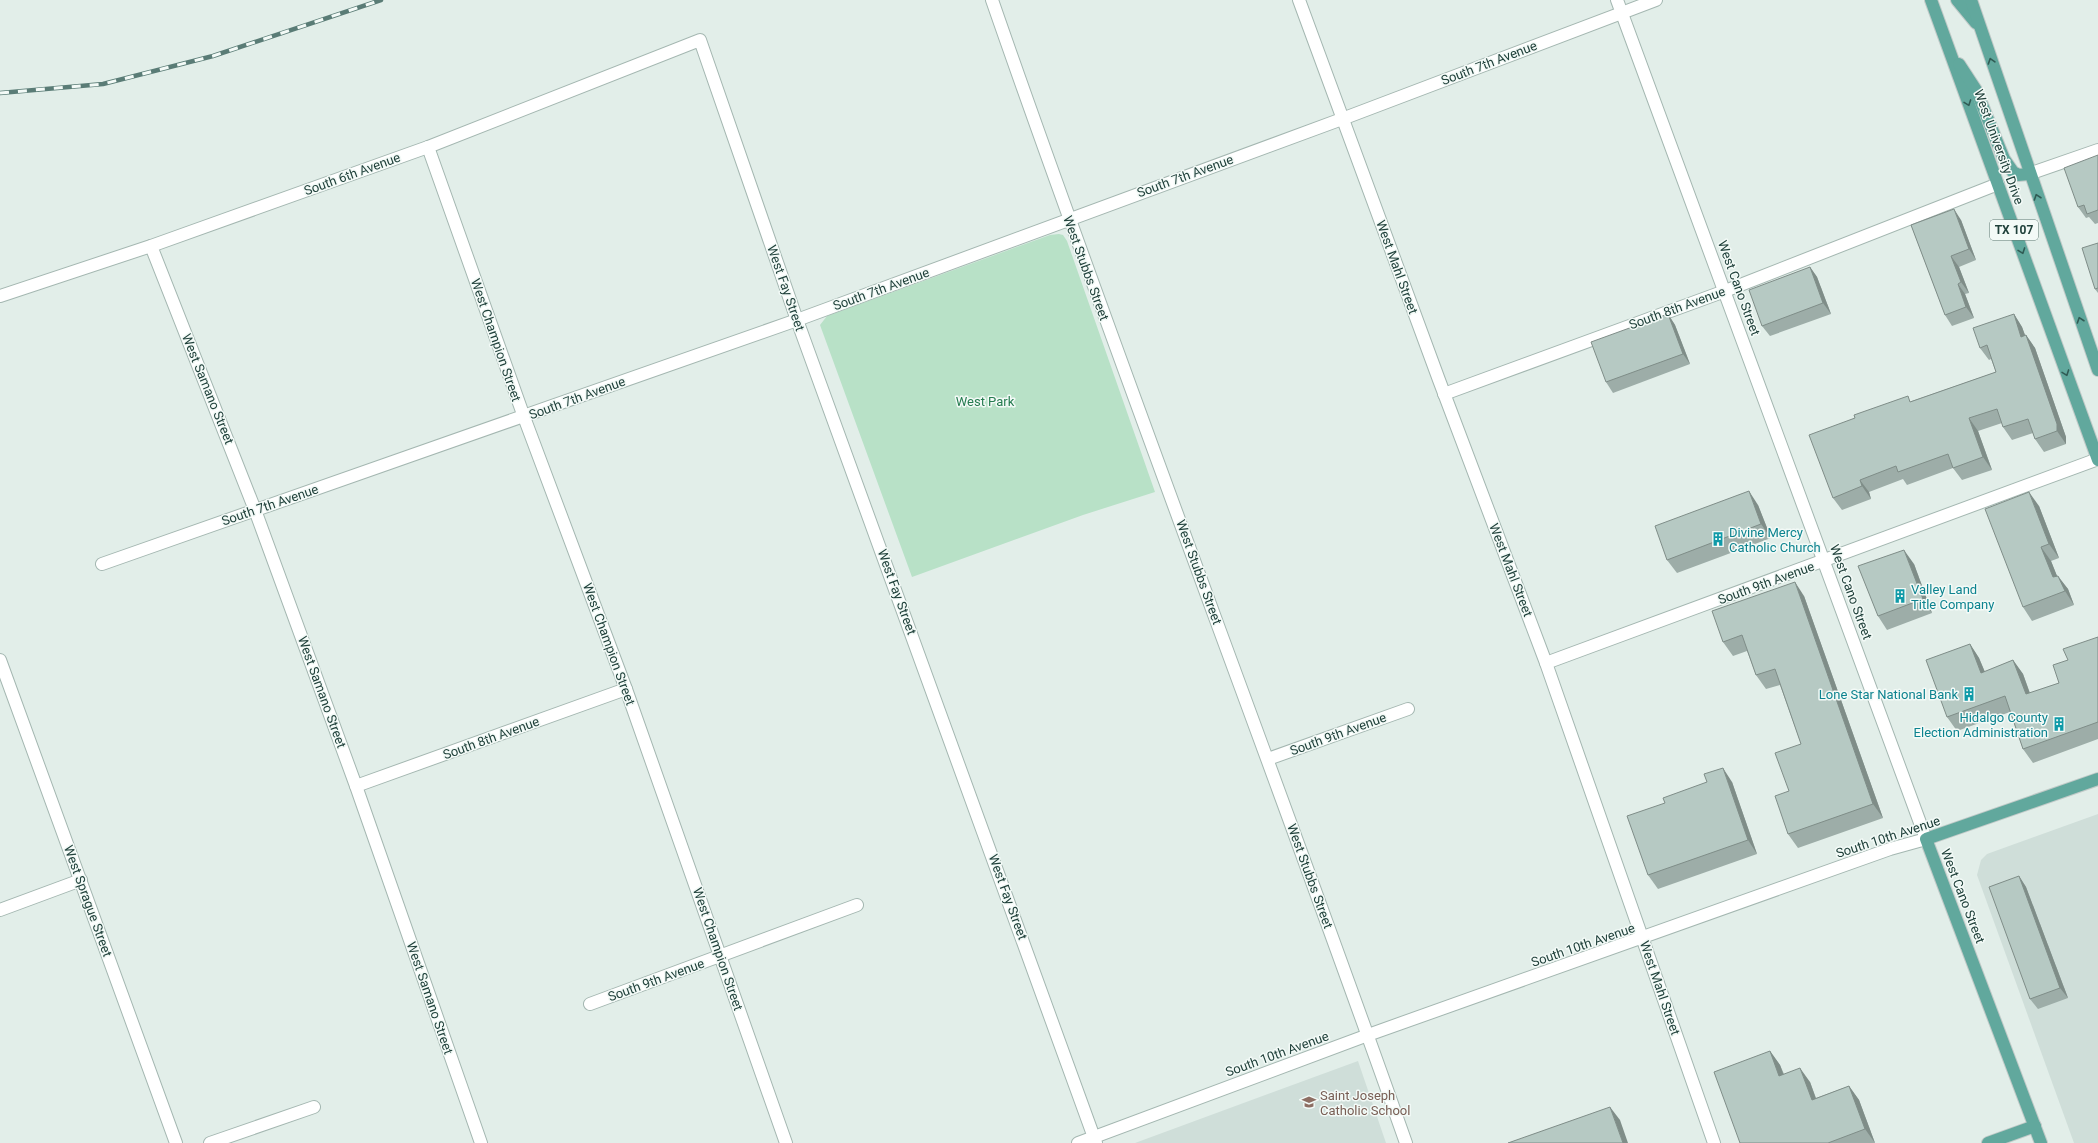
<svg xmlns="http://www.w3.org/2000/svg" width="2098" height="1143" font-family="Roboto,sans-serif">
  <style>
    .built { fill: #cfded9 }
    .green { fill: #b8e1c7 }
    .lines { fill: none; stroke-linecap: round; stroke-linejoin: round }
    .minor-casing { stroke: #a4b7b1; stroke-width: 14 }
    .major-casing { stroke: #c1cac8; stroke-width: 14 }
    .minor { stroke: #fff; stroke-width: 12 }
    .major { stroke: #61a89d; stroke-width: 12 }
    .rail-casing { stroke: #5a7c76; stroke-width: 4.5 }
    .rail { stroke: #f3faf7; stroke-width: 3; stroke-dasharray: 9; stroke-linecap: butt }
    .wall { fill: #9dada8 }
    .shaded-wall { fill: #7f8d88 }
    .building { fill: #b6c9c3; stroke: #7f8d88 }
    .oneway { stroke: #305b54 }
    .labels { text-anchor: middle; dominant-baseline: central; stroke-width: 3; stroke-linejoin: round; paint-order: stroke }
    .shield { fill: #f3faf7; stroke: #5f7873; stroke-width: 1 }
    .shield-label { font-size: 12px; font-weight: bold; fill: #20413b }
    .street-label { font-size: 13px; fill: #20413b; stroke: #f3faf7 }
    .park-label { font-size: 13px; fill: #257c50; stroke: #f3faf7 }
    .culture-label { font-size: 13px; fill: #0d838f; stroke: #f3faf7; text-anchor: start }
    .education-label { font-size: 13px; fill: #785e54; stroke: #f3faf7; text-anchor: start }
  </style>
  <rect width="100%" height="100%" fill="#e2eee9"/>
  <!-- built -->
  <g class="built">
    <path d="M 2098,814 L 2098,1143 L 2074,1143 L 1977,875 L 1981,860 L 1987,854 Z"/>
    <path d="M 1358,1061 L 1386,1143 L 1135,1143 Z"/>
  </g>
  <!-- green -->
  <path class="green" d="M 1059,234 L 1063,235 L 1067,241 L 1155,492 L 1083,515 L 912,577 L 820,325 L 827,316 L 1050,235 Z"/>
  <g class="lines">
    <defs>
      <g id="minor">
        <path d="M 992,0 C 1125,383 1271,761 1406,1143"/>
        <path d="M 1299,0 L 1439,380 L 1546,663 L 1714,1143"/>
        <path d="M 428,147 L 524,417 L 626,689 L 786,1143"/>
        <path d="M 2029,174 L 2098,150"/>
        <path d="M 151,246 L 255,510 L 356,786 L 481,1143"/>
        <path d="M 0,296 L 151,246 L 428,147 L 700,40 L 797,320 L 1096,1143"/>
        <path d="M 1444,394 L 1725,291 L 1998,184"/>
        <path d="M 102,564 L 797,320 L 1342,119 L 1656,0"/>
        <path d="M 0,660 L 176,1143"/>
        <path d="M 1546,663 L 2098,459"/>
        <path d="M 1268,759 L 1408,709"/>
        <path d="M 356,786 L 626,689"/>
        <path d="M 0,910 L 81,880"/>
        <path d="M 590,1004 L 857,905"/>
        <path d="M 210,1143 L 314,1107"/>
        <path d="M 1078,1143 L 1368,1035 L 1890,849 L 1926,839 L 1617,0"/>
      </g>
      <g id="major">
        <path d="M 1931,0 L 2098,460"/>
        <path d="M 1957,0 L 1976,23"/>
        <path d="M 1971,0 L 2098,370"/>
        <path d="M 1959,64 L 1976,90 L 2004,159 L 2013,172 L 2018,175 L 2029,174"/>
        <path d="M 1988,1143 L 2035,1126"/>
        <path d="M 2041,1143 L 1926,839 L 2098,779"/>
      </g>
    </defs>
    <!-- minor casing -->
    <use href="#minor" class="minor-casing"/>
    <!-- major casing -->
    <use href="#major" class="major-casing"/>
    <!-- minor -->
    <use href="#minor" class="minor"/>
    <!-- major -->
    <use href="#major" class="major"/>
    <defs>
      <path id="rail" d="M 0,93 L 103,84 L 213,56 L 381,0"/>
    </defs>
    <!-- rail casing -->
    <use href="#rail" class="rail-casing"/>
    <!-- rail -->
    <use href="#rail" class="rail"/>
  </g>
  <!-- wall -->
  <g class="wall">
    <path d="M 2098,155 L 2098,223 L 2095,224 L 2089,217 L 2086,218 L 2078,207 Z"/>
    <path d="M 1961,220 L 1976,260 L 1959,267 L 1969,293 L 1965,294 L 1974,318 L 1952,326 L 1945,315 L 1911,225 Z"/>
    <path d="M 2098,243 L 2098,293 L 2095,289 Z"/>
    <path d="M 1810,267 L 1817,277 L 1831,314 L 1770,336 L 1762,326 Z"/>
    <path d="M 1668,314 L 1675,325 L 1690,364 L 1613,393 L 1606,382 Z"/>
    <path d="M 2014,314 L 2022,327 L 2025,335 L 2026,335 L 2035,348 L 2066,437 L 2066,444 L 2044,452 L 2035,439 L 2033,433 L 2012,440 L 2003,427 L 2002,423 L 1978,431 L 1992,470 L 1962,480 L 1953,468 L 1907,485 L 1903,479 L 1869,492 L 1871,499 L 1842,510 L 1833,498 L 1912,401 L 1996,372 L 1991,359 L 1989,360 L 1980,348 Z"/>
    <path d="M 1758,505 L 1771,538 L 1677,573 L 1667,560 Z"/>
    <path d="M 2039,506 L 2059,558 L 2051,561 L 2057,576 L 2068,589 L 2074,605 L 2032,621 L 2023,607 Z"/>
    <path d="M 1914,564 L 1932,613 L 1887,630 L 1878,616 Z"/>
    <path d="M 1804,596 L 1883,818 L 1798,848 L 1788,834 L 1789,791 L 1801,744 L 1780,685 L 1766,689 L 1756,675 L 1747,651 L 1733,656 L 1723,642 Z"/>
    <path d="M 2098,637 L 2098,739 L 2033,763 L 2023,749 L 2010,712 L 1957,731 L 1947,717 L 1970,644 L 1979,658 L 1985,672 L 2013,660 L 2023,674 L 2030,693 L 2059,683 L 2068,660 Z"/>
    <path d="M 1732,782 L 1757,854 L 1658,889 L 1648,875 Z"/>
    <path d="M 2019,876 L 2026,887 L 2068,998 L 2038,1009 L 2030,999 Z"/>
    <path d="M 1770,1051 L 1780,1065 L 1784,1074 L 1810,1082 L 1816,1098 L 1849,1086 L 1859,1100 L 1875,1143 L 1740,1143 Z"/>
  </g>
  <!-- shaded-wall -->
  <g class="shaded-wall">
    <path d="M 1954,209 L 1961,220 L 1976,260 L 1969,249 Z"/>
    <path d="M 1951,256 L 1959,267 L 1969,293 L 1961,282 Z"/>
    <path d="M 1810,267 L 1817,277 L 1831,314 L 1823,303 Z"/>
    <path d="M 1958,284 L 1965,294 L 1974,318 L 1966,307 Z"/>
    <path d="M 1668,314 L 1675,325 L 1690,364 L 1683,354 Z"/>
    <path d="M 2014,314 L 2022,327 L 2030,349 L 2021,337 Z"/>
    <path d="M 2026,335 L 2035,348 L 2066,437 L 2066,444 L 2057,431 Z"/>
    <path d="M 1969,418 L 1978,431 L 1992,470 L 1983,457 Z"/>
    <path d="M 1860,480 L 1869,492 L 1871,499 L 1862,486 Z"/>
    <path d="M 1749,491 L 1758,505 L 1771,538 L 1761,524 Z"/>
    <path d="M 2029,492 L 2039,506 L 2059,558 L 2049,544 Z"/>
    <path d="M 2041,547 L 2051,561 L 2063,591 L 2053,577 Z"/>
    <path d="M 1904,550 L 1914,564 L 1932,613 L 1923,599 Z"/>
    <path d="M 2058,576 L 2068,589 L 2074,605 L 2065,591 Z"/>
    <path d="M 1795,582 L 1804,596 L 1883,818 L 1873,804 Z"/>
    <path d="M 1970,644 L 1979,658 L 1991,687 L 1981,673 Z"/>
    <path d="M 2013,660 L 2023,674 L 2035,708 L 2026,694 Z"/>
    <path d="M 1723,768 L 1732,782 L 1757,854 L 1748,840 Z"/>
    <path d="M 2019,876 L 2026,887 L 2068,998 L 2060,988 Z"/>
    <path d="M 1770,1051 L 1780,1065 L 1789,1090 L 1779,1076 Z"/>
    <path d="M 1800,1068 L 1810,1082 L 1821,1113 L 1812,1100 Z"/>
    <path d="M 1849,1086 L 1859,1100 L 1875,1143 L 1865,1129 Z"/>
    <path d="M 1610,1107 L 1620,1120 L 1628,1143 L 1623,1143 Z"/>
  </g>
  <!-- building -->
  <g class="building">
    <path d="M 2098,155 L 2098,210 L 2087,214 L 2084,205 L 2078,207 L 2064,168 Z"/>
    <path d="M 1954,209 L 1969,249 L 1951,256 L 1961,282 L 1958,284 L 1966,307 L 1945,315 L 1911,225 Z"/>
    <path d="M 2098,243 L 2098,288 L 2095,289 L 2082,248 Z"/>
    <path d="M 1810,267 L 1823,303 L 1762,326 L 1749,290 Z"/>
    <path d="M 1668,314 L 1683,354 L 1606,382 L 1591,342 Z"/>
    <path d="M 2014,314 L 2021,337 L 2026,335 L 2057,424 L 2057,431 L 2035,439 L 2028,419 L 2003,427 L 1997,409 L 1969,418 L 1983,457 L 1953,468 L 1948,454 L 1898,472 L 1896,466 L 1860,480 L 1862,486 L 1833,498 L 1809,435 L 1855,418 L 1854,415 L 1908,396 L 1910,402 L 1996,372 L 1987,345 L 1980,348 L 1973,328 Z"/>
    <path d="M 1749,491 L 1761,524 L 1667,560 L 1655,526 Z"/>
    <path d="M 2029,492 L 2049,544 L 2041,547 L 2053,577 L 2058,576 L 2065,591 L 2023,607 L 1985,509 Z"/>
    <path d="M 1904,550 L 1923,599 L 1878,616 L 1858,566 Z"/>
    <path d="M 1795,582 L 1873,804 L 1788,834 L 1775,796 L 1789,791 L 1775,753 L 1801,744 L 1775,669 L 1756,675 L 1742,635 L 1723,642 L 1712,611 Z"/>
    <path d="M 2098,637 L 2098,722 L 2023,749 L 2005,696 L 1947,717 L 1926,660 L 1970,644 L 1981,673 L 2013,660 L 2026,694 L 2059,683 L 2053,665 L 2068,660 L 2063,649 Z"/>
    <path d="M 1723,768 L 1748,840 L 1648,875 L 1627,816 L 1665,803 L 1663,798 L 1707,782 L 1704,774 Z"/>
    <path d="M 2019,876 L 2060,988 L 2030,999 L 1989,887 Z"/>
    <path d="M 1770,1051 L 1779,1076 L 1800,1068 L 1812,1100 L 1849,1086 L 1865,1129 L 1828,1143 L 1740,1143 L 1714,1072 Z"/>
    <path d="M 1610,1107 L 1623,1143 L 1508,1143 Z"/>
  </g>
  <!-- one-way arrows -->
  <defs><path id="oneway-chevron" d="M-2-3.5L2.5 0L-2 3.5" fill="none" stroke-width="1.6" stroke-linecap="round" stroke-linejoin="round"/></defs>
  <g class="oneway">
    <use href="#oneway-chevron" transform="translate(1991 61) rotate(-108)"/>
    <use href="#oneway-chevron" transform="translate(1968 103) rotate(70)"/>
    <use href="#oneway-chevron" transform="translate(2037 197) rotate(-109)"/>
    <use href="#oneway-chevron" transform="translate(2022 251) rotate(70)"/>
    <use href="#oneway-chevron" transform="translate(2080 320) rotate(-109)"/>
    <use href="#oneway-chevron" transform="translate(2066 373) rotate(70)"/>
  </g>
  <!-- icons -->
  <defs>
    <symbol id="building-bare" viewBox="-9 -9 18 18"><path d="M-4-6H4V6H1V3H-1V6H-4ZM-2.5-4.3h1.7v1.8h-1.7ZM.8-4.3h1.7v1.8H.8ZM-2.5-1h1.7V.8h-1.7ZM.8-1h1.7V.8H.8Z" fill="#0f9aa8" stroke="#f3faf7" stroke-width="2.5" paint-order="stroke"/></symbol>
    <symbol id="school-bare" viewBox="-9 -9 18 18"><path d="M0-5L7-2L0 1L-7-2ZM-4 1L0 2.5L4 1V4Q0 6-4 4Z" fill="#8d6e63" stroke="#f3faf7" stroke-width="2.5" paint-order="stroke"/></symbol>
  </defs>
  <g fill-rule="evenodd">
    <use href="#building-bare" x="1708" y="529" width="20" height="20"/>
    <use href="#building-bare" x="1890" y="586" width="20" height="20"/>
    <use href="#building-bare" x="1959" y="684" width="20" height="20"/>
    <use href="#building-bare" x="2049" y="714" width="20" height="20"/>
    <use href="#school-bare" x="1299" y="1092" width="20" height="20"/>
  </g>
  <g class="labels">
    <!-- shield labels -->
    <rect class="shield" x="1990" y="220" width="48" height="20" rx="3"/>
    <g class="shield-label">
      <text x="2014" y="230">TX 107</text>
    </g>
    <!-- street labels -->
    <g class="street-label">
      <text transform="translate(1489 63) rotate(-21)">South 7th Avenue</text>
      <text transform="translate(1999 147) rotate(70)">West University Drive</text>
      <text transform="translate(352 174) rotate(-20)">South 6th Avenue</text>
      <text transform="translate(1185 176) rotate(-20)">South 7th Avenue</text>
      <text transform="translate(1397 267) rotate(70)">West Mahl Street</text>
      <text transform="translate(1086 268) rotate(70)">West Stubbs Street</text>
      <text transform="translate(786 288) rotate(71)">West Fay Street</text>
      <text transform="translate(1739 288) rotate(70)">West Cano Street</text>
      <text transform="translate(881 289) rotate(-20)">South 7th Avenue</text>
      <text transform="translate(1677 308) rotate(-20)">South 8th Avenue</text>
      <text transform="translate(496 340) rotate(71)">West Champion Street</text>
      <text transform="translate(208 389) rotate(68)">West Samano Street</text>
      <text transform="translate(577 398) rotate(-20)">South 7th Avenue</text>
      <text transform="translate(270 505) rotate(-19)">South 7th Avenue</text>
      <text transform="translate(1511 570) rotate(69)">West Mahl Street</text>
      <text transform="translate(1199 572) rotate(70)">West Stubbs Street</text>
      <text transform="translate(1766 583) rotate(-20)">South 9th Avenue</text>
      <text transform="translate(897 592) rotate(70)">West Fay Street</text>
      <text transform="translate(1851 592) rotate(70)">West Cano Street</text>
      <text transform="translate(609 644) rotate(70)">West Champion Street</text>
      <text transform="translate(322 692) rotate(70)">West Samano Street</text>
      <text transform="translate(1338 734) rotate(-20)">South 9th Avenue</text>
      <text transform="translate(491 738) rotate(-20)">South 8th Avenue</text>
      <text transform="translate(1888 837) rotate(-18)">South 10th Avenue</text>
      <text transform="translate(1310 876) rotate(70)">West Stubbs Street</text>
      <text transform="translate(1963 896) rotate(69)">West Cano Street</text>
      <text transform="translate(1008 897) rotate(70)">West Fay Street</text>
      <text transform="translate(88 901) rotate(70)">West Sprague Street</text>
      <text transform="translate(1583 945) rotate(-19)">South 10th Avenue</text>
      <text transform="translate(718 949) rotate(71)">West Champion Street</text>
      <text transform="translate(656 980) rotate(-20)">South 9th Avenue</text>
      <text transform="translate(1660 988) rotate(71)">West Mahl Street</text>
      <text transform="translate(430 998) rotate(71)">West Samano Street</text>
      <text transform="translate(1277 1054) rotate(-20)">South 10th Avenue</text>
    </g>
    <!-- park labels -->
    <g class="park-label">
      <text x="985" y="401">West Park</text>
    </g>
    <!-- culture labels -->
    <g class="culture-label">
      <text x="1729" y="532">Divine Mercy<tspan x="1729" dy="15">Catholic Church</tspan></text>
      <text x="1911" y="589">Valley Land<tspan x="1911" dy="15">Title Company</tspan></text>
      <text x="1958" y="694" text-anchor="end">Lone Star National Bank</text>
      <text x="2048" y="717" text-anchor="end">Hidalgo County<tspan x="2048" dy="15">Election Administration</tspan></text>
    </g>
    <!-- education labels -->
    <g class="education-label">
      <text x="1320" y="1095">Saint Joseph<tspan x="1320" dy="15">Catholic School</tspan></text>
    </g>
  </g>
</svg>
